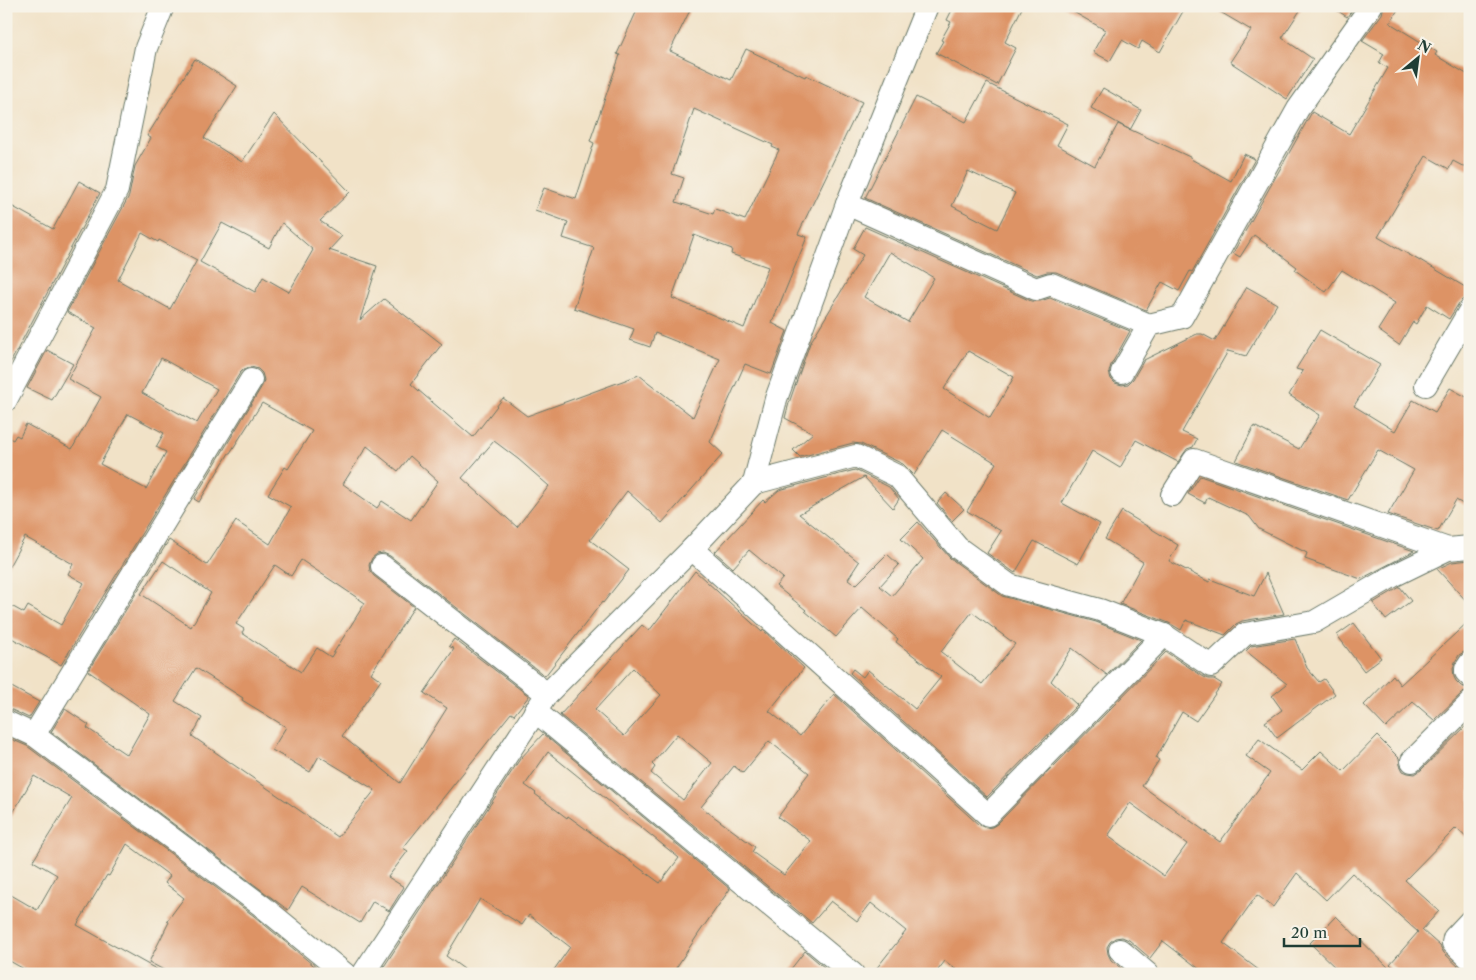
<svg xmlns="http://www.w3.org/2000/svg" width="1476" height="980" font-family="'Libre Caslon Text',serif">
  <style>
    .building { fill: #dd9365; fill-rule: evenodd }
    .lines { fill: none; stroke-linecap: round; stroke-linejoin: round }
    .minor-casing { stroke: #687767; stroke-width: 24 }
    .minor { stroke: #fff; stroke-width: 22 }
  </style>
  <rect width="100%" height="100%" fill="#f7f3e8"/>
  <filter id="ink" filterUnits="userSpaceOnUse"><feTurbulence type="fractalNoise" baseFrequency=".02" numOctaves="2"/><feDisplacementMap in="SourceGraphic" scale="10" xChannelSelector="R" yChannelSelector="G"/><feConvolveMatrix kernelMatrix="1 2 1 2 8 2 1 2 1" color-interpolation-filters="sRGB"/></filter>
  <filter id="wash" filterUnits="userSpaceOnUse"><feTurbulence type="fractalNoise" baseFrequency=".0096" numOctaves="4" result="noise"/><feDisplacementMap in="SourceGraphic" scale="20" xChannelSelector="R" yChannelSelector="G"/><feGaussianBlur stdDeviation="1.12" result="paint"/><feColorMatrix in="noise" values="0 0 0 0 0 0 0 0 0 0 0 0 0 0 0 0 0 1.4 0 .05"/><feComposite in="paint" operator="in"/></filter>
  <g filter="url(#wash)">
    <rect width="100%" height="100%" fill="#f1e2c7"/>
    <g id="blocks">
      <!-- building -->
      <g class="building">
        <path d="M 639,6 L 692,6 L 670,51 L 731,80 L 746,49 L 805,77 L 806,75 L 862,102 L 798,234 L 807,237 L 772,323 L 787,331 L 771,374 L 745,364 L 710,442 L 723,454 L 662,523 L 627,491 L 590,540 L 629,570 L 603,603 L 602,602 L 545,676 L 390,556 L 383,553 L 377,554 L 372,558 L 369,565 L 370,571 L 374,576 L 414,607 L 371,673 L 381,680 L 342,736 L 400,783 L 447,708 L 424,693 L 454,649 L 449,646 L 454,639 L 529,696 L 514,715 L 511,713 L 403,848 L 408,851 L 388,877 L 404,887 L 389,911 L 373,901 L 360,923 L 302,887 L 288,910 L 51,732 L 65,709 L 89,725 L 87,728 L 127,755 L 150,714 L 88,671 L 169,540 L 207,565 L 236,521 L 270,544 L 291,507 L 268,494 L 285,467 L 288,469 L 312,431 L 262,403 L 230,453 L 229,453 L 199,502 L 194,499 L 262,386 L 264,380 L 262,373 L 258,369 L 251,367 L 244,369 L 240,373 L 61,665 L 6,635 L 6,603 L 24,613 L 28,606 L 61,625 L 84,583 L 68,574 L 73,564 L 25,537 L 6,572 L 6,436 L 13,440 L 16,435 L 20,437 L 26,424 L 72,449 L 101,397 L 68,379 L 96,328 L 67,312 L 129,196 L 135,166 L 151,138 L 147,136 L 195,59 L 237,86 L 204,138 L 242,162 L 274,114 L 350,192 L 320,221 L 342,236 L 329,250 L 377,266 L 360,320 L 384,299 L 442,344 L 411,384 L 473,437 L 503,398 L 527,416 L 639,375 L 693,417 L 720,359 L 655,333 L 650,347 L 630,340 L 634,329 L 574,308 L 594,248 L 563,238 L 568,222 L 535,210 L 544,188 L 576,199 L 594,143 L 590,141 L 620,55 L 617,54 ZM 694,109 L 773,145 L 772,147 L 779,150 L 745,220 L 715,209 L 713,214 L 676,202 L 684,178 L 672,174 ZM 222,223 L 269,248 L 282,223 L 313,250 L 289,292 L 263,277 L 255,292 L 200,262 ZM 142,233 L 158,242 L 159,240 L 197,260 L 170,309 L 118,280 ZM 694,235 L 732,249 L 731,254 L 768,267 L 744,328 L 672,298 ZM 161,358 L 217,389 L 197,423 L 142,393 ZM 128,414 L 164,433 L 156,447 L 166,452 L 146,489 L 100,464 ZM 494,441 L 518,459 L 549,486 L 517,527 L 462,478 ZM 367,446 L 398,471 L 410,456 L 438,481 L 411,520 L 382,501 L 377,508 L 343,484 ZM 301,560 L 365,603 L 331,657 L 317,648 L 301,672 L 242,633 L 244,629 L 236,624 L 275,565 L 291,576 ZM 163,561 L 211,593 L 191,627 L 141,594 ZM 196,668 L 243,698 L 242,700 L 286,727 L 272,750 L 310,772 L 319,756 L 375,790 L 338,837 L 192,736 L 202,718 L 175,701 Z"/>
        <path d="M 954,6 L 1023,6 L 1005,42 L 1016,48 L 997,85 L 936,53 L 943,41 L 941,40 L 951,22 L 947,20 Z"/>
        <path d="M 1063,6 L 1186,6 L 1160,52 L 1142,41 L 1138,49 L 1122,40 L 1110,61 L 1093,52 L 1105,30 Z"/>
        <path d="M 1210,6 L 1303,6 L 1282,38 L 1313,59 L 1287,99 L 1230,62 L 1251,30 Z"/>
        <path d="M 1331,6 L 1355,6 L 1347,17 Z"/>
        <path d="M 1384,6 L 1400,6 L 1390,23 L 1437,52 L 1435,55 L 1470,76 L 1470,170 L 1453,161 L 1449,169 L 1426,156 L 1378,237 L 1420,261 L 1420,260 L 1470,290 L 1470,297 L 1464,298 L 1459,303 L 1449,319 L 1427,305 L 1416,324 L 1413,322 L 1399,345 L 1378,330 L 1395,303 L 1342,270 L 1326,292 L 1295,270 L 1297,267 L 1254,235 L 1240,257 L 1233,253 L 1312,112 L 1349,134 L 1388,68 L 1379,63 L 1384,54 L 1362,41 L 1382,14 Z"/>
        <path d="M 987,83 L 1068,124 L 1057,145 L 1095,166 L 1118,124 L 1192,158 L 1191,159 L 1231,181 L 1244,154 L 1255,159 L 1192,272 L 1190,271 L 1179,291 L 1162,282 L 1146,310 L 1056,272 L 1047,272 L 1037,275 L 865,198 L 916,97 L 966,122 ZM 968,171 L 1015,193 L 997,229 L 952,206 Z"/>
        <path d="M 1103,88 L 1141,110 L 1130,130 L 1091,108 Z"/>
        <path d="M 79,181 L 100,193 L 6,371 L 6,203 L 53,229 Z"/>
        <path d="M 865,227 L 1031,301 L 1040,301 L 1050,298 L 1130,331 L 1111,365 L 1109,372 L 1111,379 L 1115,383 L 1122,385 L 1128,384 L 1133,379 L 1144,360 L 1197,334 L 1202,334 L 1215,341 L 1247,287 L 1277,304 L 1246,356 L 1228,351 L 1182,432 L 1197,439 L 1193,447 L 1187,449 L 1178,462 L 1136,440 L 1120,468 L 1092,451 L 1062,503 L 1100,524 L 1078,564 L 1034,541 L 1015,573 L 987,553 L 1001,531 L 967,511 L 996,463 L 942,430 L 914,475 L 903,464 L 861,444 L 853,443 L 800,457 L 793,450 L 813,433 L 785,418 L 789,403 L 810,343 L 863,255 L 853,249 ZM 890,252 L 934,278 L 908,322 L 864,297 ZM 968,351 L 1014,377 L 990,418 L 944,389 Z"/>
        <path d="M 1320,330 L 1380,365 L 1354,406 L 1395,431 L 1413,400 L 1435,412 L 1450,388 L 1470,399 L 1470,508 L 1456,500 L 1438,531 L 1388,514 L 1414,470 L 1378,450 L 1348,500 L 1236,461 L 1254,426 L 1299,449 L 1320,415 L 1289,395 L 1303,371 L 1296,369 Z"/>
        <path d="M 47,350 L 73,364 L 52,400 L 27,388 Z"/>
        <path d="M 855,470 L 889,487 L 899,499 L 893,508 L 864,477 L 799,514 L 859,562 L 848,579 L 856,585 L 887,554 L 899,565 L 880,586 L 892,596 L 923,559 L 901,539 L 918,522 L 950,558 L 1002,596 L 1096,622 L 1141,640 L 1107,675 L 1072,648 L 1051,681 L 1077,705 L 987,797 L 850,673 L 853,669 L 863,677 L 868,670 L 915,709 L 941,677 L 896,642 L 898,639 L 862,608 L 836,637 L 805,611 L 806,610 L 776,586 L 783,578 L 749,550 L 733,568 L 715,552 L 763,500 L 765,502 L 779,490 ZM 972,612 L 1015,644 L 982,684 L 941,652 Z"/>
        <path d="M 1200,476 L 1414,551 L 1361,579 L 1305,559 L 1307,553 L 1259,529 L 1249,516 L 1208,497 L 1205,503 L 1188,494 Z"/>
        <path d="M 946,493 L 964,509 L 952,521 L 937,503 Z"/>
        <path d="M 1122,511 L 1178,545 L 1169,561 L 1209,582 L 1210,579 L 1254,596 L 1266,573 L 1284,614 L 1242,621 L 1236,624 L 1225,635 L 1186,620 L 1181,630 L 1169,623 L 1120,604 L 1143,562 L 1105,539 Z"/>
        <path d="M 1470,560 L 1470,605 L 1437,569 L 1452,562 Z"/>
        <path d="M 695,571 L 762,632 L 763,630 L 804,668 L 769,711 L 800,736 L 834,694 L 979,825 L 986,828 L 992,827 L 997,824 L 1166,652 L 1204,677 L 1209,679 L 1214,679 L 1222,684 L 1196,721 L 1182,712 L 1156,758 L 1159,760 L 1142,786 L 1220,842 L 1270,773 L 1246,756 L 1259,739 L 1302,770 L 1321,751 L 1343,771 L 1377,736 L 1399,758 L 1400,765 L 1403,771 L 1408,773 L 1415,774 L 1421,770 L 1470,722 L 1470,841 L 1456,828 L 1405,880 L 1439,911 L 1422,930 L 1440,946 L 1444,953 L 1461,969 L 1470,972 L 1470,974 L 1401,974 L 1390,964 L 1418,932 L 1352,873 L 1326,900 L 1297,873 L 1273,907 L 1257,895 L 1223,943 L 1264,974 L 1206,974 L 1163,941 L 1150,958 L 1129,940 L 1122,937 L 1115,938 L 1110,942 L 1107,947 L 1108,954 L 1111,960 L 1128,974 L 962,974 L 945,961 L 935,974 L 872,974 L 906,931 L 871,903 L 857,921 L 831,901 L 812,923 L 560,715 L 642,625 L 649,631 ZM 633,668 L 661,695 L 624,736 L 595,710 ZM 677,734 L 712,763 L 683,800 L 651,773 L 655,767 L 652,764 ZM 769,741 L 809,773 L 799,786 L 800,787 L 778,817 L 811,841 L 784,875 L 752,852 L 755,847 L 701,807 L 734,766 L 743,773 ZM 1130,803 L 1187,844 L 1164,876 L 1108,836 Z"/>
        <path d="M 1400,587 L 1411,601 L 1386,620 L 1373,603 Z"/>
        <path d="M 1470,620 L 1470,650 L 1464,652 L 1459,655 L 1455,662 L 1453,669 L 1454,677 L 1456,681 L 1461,686 L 1470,689 L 1470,690 L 1466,691 L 1461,694 L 1434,720 L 1413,702 L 1386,728 L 1364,705 L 1393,675 L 1400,685 Z"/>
        <path d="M 1354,623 L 1381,658 L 1364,671 L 1337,635 Z"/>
        <path d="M 1295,639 L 1307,668 L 1319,682 L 1324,679 L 1335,694 L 1277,738 L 1265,722 L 1282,710 L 1272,696 L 1287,684 L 1246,651 L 1251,646 Z"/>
        <path d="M 6,684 L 39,702 L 29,718 L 12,710 L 6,709 Z"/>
        <path d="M 543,734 L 730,889 L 699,933 L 672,974 L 551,974 L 570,947 L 529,915 L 522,925 L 480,899 L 446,956 L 471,974 L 379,974 L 520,759 ZM 548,752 L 679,858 L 660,883 L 568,816 L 567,818 L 535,794 L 536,793 L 525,785 Z"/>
        <path d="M 6,737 L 27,746 L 254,916 L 324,974 L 171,974 L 149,962 L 169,922 L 167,921 L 184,898 L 165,883 L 170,876 L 127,844 L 109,876 L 107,875 L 77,925 L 165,974 L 33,974 L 6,959 L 6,892 L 37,910 L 57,875 L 33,861 L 72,798 L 34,776 L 6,825 Z"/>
        <path d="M 1336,916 L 1395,974 L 1342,974 L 1310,943 Z"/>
        <path d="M 805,951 L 832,974 L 787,974 Z"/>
      </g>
    </g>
  </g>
  <g filter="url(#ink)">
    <use href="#blocks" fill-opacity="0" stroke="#687767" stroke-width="1"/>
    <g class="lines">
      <defs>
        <g id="minor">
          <path d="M 847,204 L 1036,289 L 1051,284 L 1149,325"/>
          <path d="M 1122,372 L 1149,325 L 1182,317 L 1298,109 L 1371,6"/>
          <path d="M 1426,385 L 1470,310"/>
          <path d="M 6,400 L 117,190 L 146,48 L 163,6"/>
          <path d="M 754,483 L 856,456 L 897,476 L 958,548 L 1009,585 L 1100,610 L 1164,635 L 1211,666 L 1245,634 L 1314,622 L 1393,576 L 1448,549 L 1470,547"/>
          <path d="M 1172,495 L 1194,460 L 1448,549"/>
          <path d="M 692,549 L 988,815 L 1164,635"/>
          <path d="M 382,566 L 547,694"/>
          <path d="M 1470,663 L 1466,669 L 1466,672 L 1470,676"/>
          <path d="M 535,711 L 853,974"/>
          <path d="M 6,722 L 34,735 L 262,906 L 345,974"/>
          <path d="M 34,735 L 251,380"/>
          <path d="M 1412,761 L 1470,703"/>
          <path d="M 1470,921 L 1454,938 L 1453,943 L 1470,959"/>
          <path d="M 1120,950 L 1148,974"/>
          <path d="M 363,974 L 547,694 L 692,549 L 754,483 L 776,399 L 847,204 L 927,6"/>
        </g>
      </defs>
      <!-- minor casing -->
      <use href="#minor" class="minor-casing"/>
      <!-- minor -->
      <use href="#minor" class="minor"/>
    </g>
  </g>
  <!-- margin -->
  <rect width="1476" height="980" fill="none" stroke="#f7f3e8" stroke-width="25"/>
  <!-- north arrow -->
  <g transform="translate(1418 58) rotate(29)" stroke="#f7f3e8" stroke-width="4" paint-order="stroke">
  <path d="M0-4L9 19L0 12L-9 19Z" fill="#1f3d34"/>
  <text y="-8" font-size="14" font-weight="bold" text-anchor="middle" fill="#1f3d34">N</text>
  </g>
  <!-- scale -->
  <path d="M1284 938v8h76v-8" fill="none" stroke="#1f3d34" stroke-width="2.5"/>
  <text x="1291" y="938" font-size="15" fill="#1f3d34" stroke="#f7f3e8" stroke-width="4" paint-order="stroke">20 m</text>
</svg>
